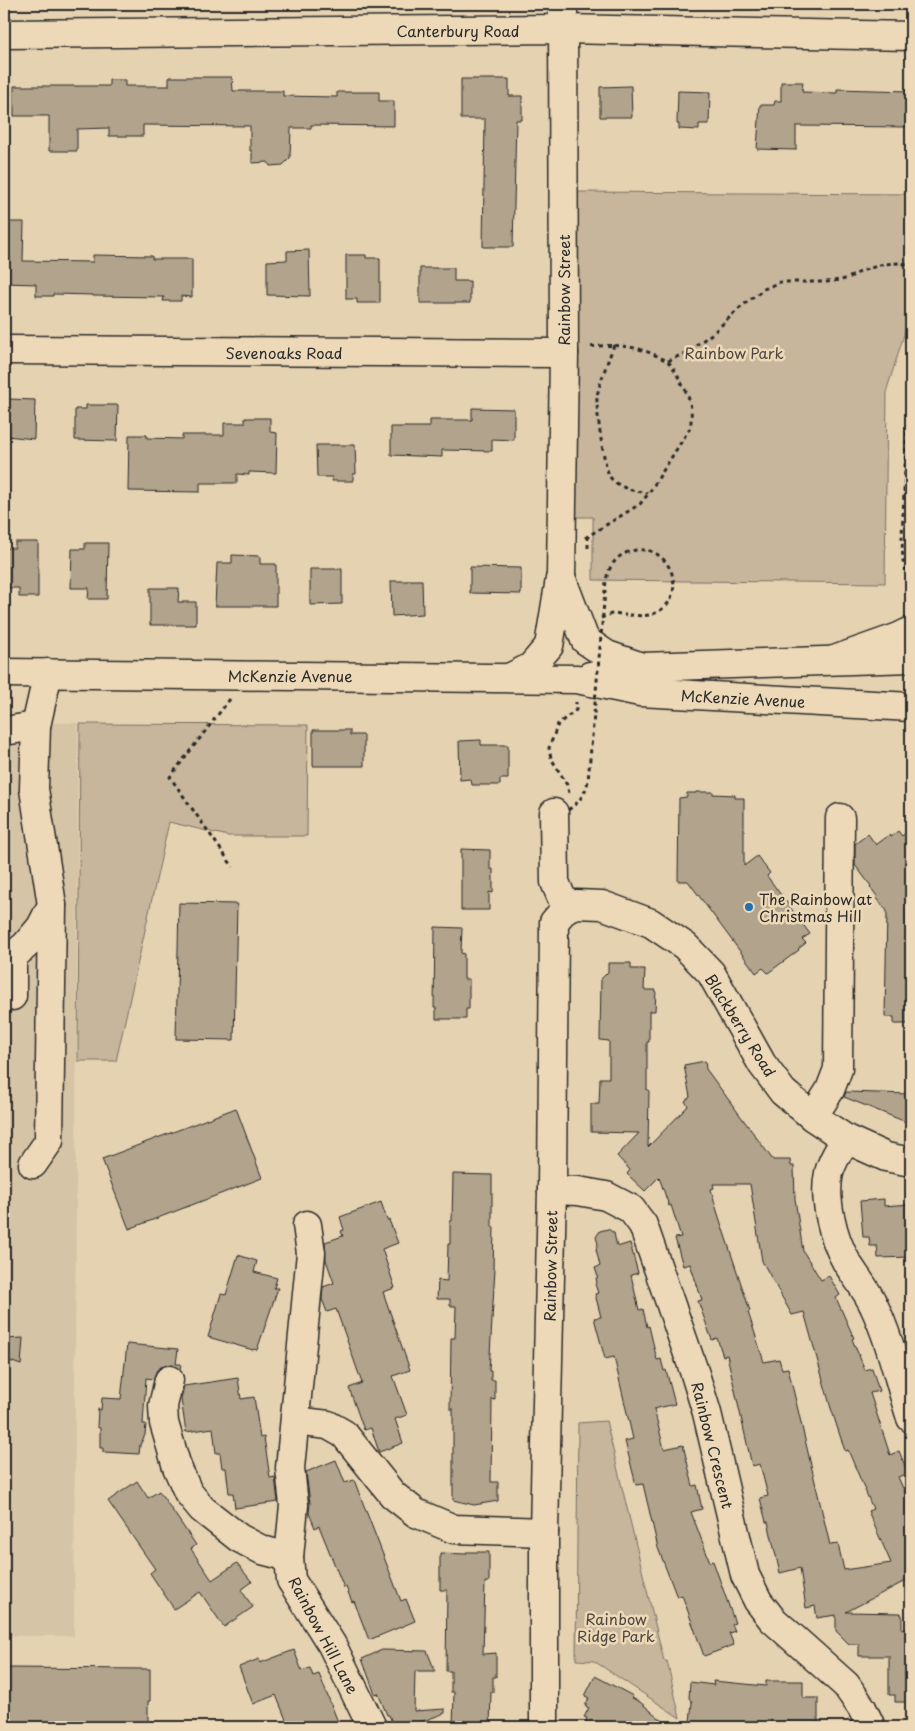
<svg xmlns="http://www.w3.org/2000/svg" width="915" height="1731" font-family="'Playpen Sans',sans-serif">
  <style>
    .built { fill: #d5c4a6 }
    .green { fill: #c7b69c; stroke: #797064 }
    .building { fill: #b1a38c; stroke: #2b2b2b; fill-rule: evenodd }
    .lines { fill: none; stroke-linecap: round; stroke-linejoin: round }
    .minor-casing { stroke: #2b2b2b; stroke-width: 31 }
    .major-casing { stroke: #2b2b2b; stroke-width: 31 }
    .highway-casing { stroke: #2b2b2b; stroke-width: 31 }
    .path { stroke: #2b2b2b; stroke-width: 3; stroke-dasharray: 4 4; stroke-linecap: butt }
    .minor { stroke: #edd9b7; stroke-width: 28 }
    .major { stroke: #edd9b7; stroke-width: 28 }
    .highway { stroke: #edd9b7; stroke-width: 28 }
    .path-bridge { stroke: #2b2b2b; stroke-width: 3; stroke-dasharray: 4 4; stroke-linecap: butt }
    .poi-dot { fill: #1f6fb2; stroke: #edd9b7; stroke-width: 2 }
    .labels { text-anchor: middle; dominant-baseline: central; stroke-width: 5; stroke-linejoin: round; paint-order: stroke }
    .street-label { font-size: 15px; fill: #2b2b2b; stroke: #edd9b7 }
    .park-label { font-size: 15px; fill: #4a4742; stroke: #edd9b7 }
    .poi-label { font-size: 15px; fill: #2b2b2b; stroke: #edd9b7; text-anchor: start }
  </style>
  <rect width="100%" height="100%" fill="#e5d2b1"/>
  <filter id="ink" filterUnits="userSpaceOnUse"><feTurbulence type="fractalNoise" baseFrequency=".02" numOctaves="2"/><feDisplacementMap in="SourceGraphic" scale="10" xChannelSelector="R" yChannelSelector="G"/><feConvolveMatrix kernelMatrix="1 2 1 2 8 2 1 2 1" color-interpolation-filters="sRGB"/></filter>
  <g filter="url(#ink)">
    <!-- built -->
    <path class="built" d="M 4,722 L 78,723 L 74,1636 L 4,1636 Z"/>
    <!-- green -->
    <g class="green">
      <path d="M 577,192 L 908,194 L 907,325 L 887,389 L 885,583 L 593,580 L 593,517 L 575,517 Z"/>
      <path d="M 80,724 L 308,725 L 307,836 L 228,836 L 169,822 L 116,1061 L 78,1061 Z"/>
      <path d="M 606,1421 L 664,1661 L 667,1661 L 680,1718 L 594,1661 L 576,1660 L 578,1423 Z"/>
    </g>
    <!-- building -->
    <g class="building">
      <path d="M 169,77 L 232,77 L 233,91 L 283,91 L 283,96 L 337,97 L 337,92 L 379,92 L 379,101 L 394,101 L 394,126 L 311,125 L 311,128 L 291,128 L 290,158 L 283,165 L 270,166 L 268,162 L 252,163 L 252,151 L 250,151 L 250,126 L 143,125 L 143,136 L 109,136 L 109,128 L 77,129 L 77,151 L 49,151 L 49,116 L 14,116 L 14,86 L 109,86 L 109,80 L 125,80 L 125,86 L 169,86 Z"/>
      <path d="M 461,79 L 509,79 L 509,96 L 522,96 L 522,120 L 516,120 L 513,247 L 483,247 L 485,119 L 461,119 Z"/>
      <path d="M 781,82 L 803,82 L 802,92 L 837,93 L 837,89 L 911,91 L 911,127 L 796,126 L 796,150 L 757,149 L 760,105 L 774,105 L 775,101 L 781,101 Z"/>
      <path d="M 631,86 L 632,117 L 600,117 L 600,87 Z"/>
      <path d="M 678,91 L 710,92 L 709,124 L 699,124 L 699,130 L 679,129 L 679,124 L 677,124 Z"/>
      <path d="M 5,222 L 24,222 L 23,261 L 93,262 L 93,255 L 152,256 L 152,259 L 192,259 L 192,297 L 181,296 L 181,301 L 163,301 L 164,297 L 93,296 L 93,295 L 53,294 L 53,296 L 36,296 L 36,284 L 4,283 Z"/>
      <path d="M 309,250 L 310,296 L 267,295 L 267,261 L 287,260 L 287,251 Z"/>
      <path d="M 346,255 L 366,255 L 366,258 L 380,258 L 380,303 L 357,303 L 357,299 L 346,299 Z"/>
      <path d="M 420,268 L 454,268 L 454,281 L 470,281 L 470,303 L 420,303 Z"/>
      <path d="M 8,399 L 35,400 L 34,439 L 7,436 Z"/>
      <path d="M 86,405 L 118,405 L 117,441 L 75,440 L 75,409 L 86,409 Z"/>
      <path d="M 472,408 L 514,409 L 514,440 L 492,439 L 492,451 L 442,450 L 442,457 L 391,455 L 391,427 L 430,427 L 430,420 L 472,420 Z"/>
      <path d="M 245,418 L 270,418 L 270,432 L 277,433 L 276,473 L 249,472 L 249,475 L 237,474 L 237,483 L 200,483 L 200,492 L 128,491 L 129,435 L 147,435 L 147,438 L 182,439 L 182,435 L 224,435 L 224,423 L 245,423 Z"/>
      <path d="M 316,445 L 355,445 L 356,474 L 353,474 L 353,481 L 332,481 L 332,477 L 317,477 Z"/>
      <path d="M 15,542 L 38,542 L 38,597 L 19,597 L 19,588 L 4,588 L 4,548 L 15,548 Z"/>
      <path d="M 85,543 L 108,543 L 107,599 L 88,599 L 89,588 L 71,588 L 72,549 L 85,549 Z"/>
      <path d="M 232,555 L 260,556 L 260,564 L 276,564 L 276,606 L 215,606 L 217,563 L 232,563 Z"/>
      <path d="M 470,567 L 521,568 L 521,594 L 470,593 Z"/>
      <path d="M 310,569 L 342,569 L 342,604 L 310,605 Z"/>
      <path d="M 409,580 L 422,580 L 423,614 L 392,616 L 391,581 L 407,581 Z"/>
      <path d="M 150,588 L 179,588 L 178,602 L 196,602 L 196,625 L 150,625 Z"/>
      <path d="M 313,730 L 350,730 L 350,735 L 364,735 L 364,766 L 313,766 Z"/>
      <path d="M 481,740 L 481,745 L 508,745 L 508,779 L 500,779 L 500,785 L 472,785 L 471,779 L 460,780 L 459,741 Z"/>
      <path d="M 696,792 L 713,792 L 713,794 L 735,795 L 735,798 L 744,798 L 744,866 L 757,856 L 770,873 L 767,876 L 810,934 L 802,939 L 806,943 L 798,949 L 799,950 L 768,973 L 763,968 L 756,973 L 688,881 L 678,881 L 679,798 L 687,797 L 687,793 L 696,793 Z"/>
      <path d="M 911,828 L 911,1024 L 894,1024 L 894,1017 L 885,1017 L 887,911 L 876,897 L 877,896 L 870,887 L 871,886 L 855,865 L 855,844 L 868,834 L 876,845 L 889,835 L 891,837 L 898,831 L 902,836 Z"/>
      <path d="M 461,849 L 490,850 L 490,869 L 493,869 L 493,893 L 489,892 L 489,910 L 461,910 Z"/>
      <path d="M 179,903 L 237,904 L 234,1040 L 176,1039 Z"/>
      <path d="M 435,927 L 462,928 L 461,953 L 464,954 L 464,979 L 469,979 L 469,1009 L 466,1009 L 466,1019 L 436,1019 L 436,1008 L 434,1008 Z"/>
      <path d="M 608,963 L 631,963 L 631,969 L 645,969 L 644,990 L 656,990 L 655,1011 L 649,1011 L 649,1042 L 647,1042 L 647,1090 L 649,1090 L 648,1147 L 688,1106 L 685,1101 L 690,1097 L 684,1065 L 705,1061 L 706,1069 L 773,1160 L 790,1160 L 791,1166 L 794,1166 L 795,1199 L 803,1251 L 821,1280 L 829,1276 L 840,1295 L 836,1298 L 854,1338 L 852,1339 L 865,1370 L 872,1368 L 879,1391 L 870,1393 L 890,1455 L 899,1451 L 908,1473 L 898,1477 L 911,1506 L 911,1578 L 846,1612 L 901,1613 L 901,1615 L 902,1615 L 902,1629 L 911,1629 L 911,1702 L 895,1702 L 895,1695 L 889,1695 L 889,1656 L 859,1656 L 859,1644 L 849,1644 L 836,1631 L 836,1615 L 817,1618 L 815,1606 L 806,1608 L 800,1568 L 780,1573 L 768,1522 L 766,1522 L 760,1498 L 768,1496 L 760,1464 L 752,1466 L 727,1355 L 723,1356 L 717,1338 L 712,1340 L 698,1301 L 702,1300 L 690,1264 L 683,1266 L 675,1238 L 681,1237 L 671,1205 L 669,1206 L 659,1177 L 645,1191 L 627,1174 L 630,1170 L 617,1156 L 639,1133 L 591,1132 L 591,1104 L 599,1104 L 600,1078 L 609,1078 L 609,1041 L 600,1040 L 601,979 L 608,972 ZM 713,1184 L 750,1184 L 762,1261 L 792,1315 L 804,1312 L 830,1405 L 845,1451 L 848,1450 L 873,1509 L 868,1511 L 891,1563 L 844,1570 L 838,1544 L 830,1545 L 788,1368 L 782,1369 L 779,1359 L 764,1362 L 748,1312 L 750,1311 L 717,1211 L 711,1189 L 714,1188 Z"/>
      <path d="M 846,1092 L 911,1094 L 911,1124 L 844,1097 Z"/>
      <path d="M 236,1108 L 262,1178 L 129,1229 L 102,1159 Z"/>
      <path d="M 453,1174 L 492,1175 L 492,1227 L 494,1227 L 493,1269 L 495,1269 L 489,1371 L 491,1371 L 491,1380 L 495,1380 L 495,1400 L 492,1399 L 491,1482 L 498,1482 L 498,1501 L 474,1505 L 453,1500 L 453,1409 L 450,1409 L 451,1338 L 455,1338 L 456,1306 L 450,1306 L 450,1299 L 437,1299 L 438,1280 L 447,1281 L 448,1244 L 450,1244 L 450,1221 L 452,1221 Z"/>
      <path d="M 884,1199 L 884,1206 L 911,1204 L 911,1257 L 878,1258 L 877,1246 L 870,1246 L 869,1237 L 863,1237 L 860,1201 Z"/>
      <path d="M 381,1202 L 387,1220 L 389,1220 L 398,1243 L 382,1249 L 395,1288 L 383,1292 L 410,1370 L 393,1376 L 407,1415 L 395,1419 L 403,1443 L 379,1452 L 371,1428 L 364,1430 L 349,1388 L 362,1383 L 336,1309 L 327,1312 L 322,1299 L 323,1287 L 334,1283 L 326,1260 L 325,1242 L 343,1236 L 341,1231 L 344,1230 L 340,1217 Z"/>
      <path d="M 608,1229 L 614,1233 L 617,1247 L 630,1243 L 638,1273 L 631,1275 L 639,1310 L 643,1309 L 647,1327 L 649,1326 L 657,1360 L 661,1359 L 664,1371 L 666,1370 L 675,1404 L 654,1409 L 664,1449 L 683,1445 L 693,1486 L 697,1485 L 702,1509 L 691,1512 L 710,1562 L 713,1561 L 735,1623 L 732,1624 L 735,1631 L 729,1633 L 734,1645 L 704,1656 L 682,1595 L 677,1597 L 658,1548 L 643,1484 L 636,1485 L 625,1441 L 633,1439 L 614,1357 L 605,1359 L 594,1318 L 601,1317 L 595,1294 L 598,1293 L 595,1284 L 597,1283 L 596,1278 L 598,1277 L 595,1268 L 600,1266 L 596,1249 L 598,1244 L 596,1237 L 600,1231 Z"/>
      <path d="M 238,1255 L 257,1261 L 254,1272 L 277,1278 L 274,1288 L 278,1288 L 257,1350 L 254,1349 L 253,1350 L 208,1337 L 221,1294 L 226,1295 Z"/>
      <path d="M 23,1338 L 21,1365 L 4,1359 L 4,1339 Z"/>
      <path d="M 127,1344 L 178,1349 L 176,1364 L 181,1364 L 180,1370 L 173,1365 L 164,1365 L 157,1370 L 153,1379 L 146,1378 L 143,1424 L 146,1424 L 145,1435 L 140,1445 L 139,1454 L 103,1452 L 103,1448 L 100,1448 L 100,1428 L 97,1427 L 98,1409 L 101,1410 L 102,1398 L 121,1399 Z"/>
      <path d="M 238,1378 L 241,1399 L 254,1397 L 260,1438 L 264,1437 L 270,1478 L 275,1477 L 278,1502 L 235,1508 L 233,1493 L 229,1493 L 226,1468 L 222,1468 L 220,1453 L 216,1453 L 213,1428 L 186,1432 L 181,1399 L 184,1386 Z"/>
      <path d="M 336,1460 L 345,1483 L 354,1480 L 401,1601 L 406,1599 L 415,1621 L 369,1640 L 354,1601 L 352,1602 L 346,1587 L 344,1588 L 319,1526 L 315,1528 L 309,1513 L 310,1503 L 306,1472 Z"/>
      <path d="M 137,1481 L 148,1498 L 159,1491 L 196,1545 L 191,1549 L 212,1580 L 237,1563 L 252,1582 L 241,1590 L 253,1607 L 224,1627 L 200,1592 L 174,1609 L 150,1573 L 155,1569 L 108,1501 Z"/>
      <path d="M 466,1552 L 489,1552 L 489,1582 L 485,1582 L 483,1654 L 496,1653 L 496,1677 L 493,1677 L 493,1692 L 491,1692 L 490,1727 L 453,1727 L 454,1692 L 451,1692 L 451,1671 L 446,1671 L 447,1590 L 440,1590 L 440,1553 L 466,1554 Z"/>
      <path d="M 294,1650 L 302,1671 L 310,1668 L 313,1676 L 319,1674 L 340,1727 L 289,1727 L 276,1695 L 253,1704 L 239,1667 L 259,1659 L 260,1663 Z"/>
      <path d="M 382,1650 L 427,1651 L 435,1671 L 415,1671 L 414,1711 L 445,1709 L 445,1713 L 407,1727 L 394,1727 L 389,1715 L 387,1715 L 378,1693 L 375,1694 L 362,1659 Z"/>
      <path d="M 4,1668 L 150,1669 L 150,1701 L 148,1701 L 148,1723 L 130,1723 L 130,1727 L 11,1727 L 11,1723 L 4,1723 Z"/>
      <path d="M 595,1676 L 633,1696 L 632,1698 L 640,1702 L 670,1727 L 583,1727 L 587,1718 L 584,1717 L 589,1708 L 585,1706 L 589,1698 L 585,1696 Z"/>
      <path d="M 713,1681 L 766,1686 L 766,1681 L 803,1681 L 803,1698 L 818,1698 L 818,1724 L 738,1723 L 738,1727 L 735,1727 L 690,1722 L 692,1702 L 689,1698 L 690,1682 L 714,1685 Z"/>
    </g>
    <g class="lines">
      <defs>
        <g id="minor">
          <path d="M 4,34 L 563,29 L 911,36"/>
          <path d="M 4,350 L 564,353"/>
          <path d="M 561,577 L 564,353 L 563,4"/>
          <path d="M 4,731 L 36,726"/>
          <path d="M 554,813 L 555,882 L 566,908"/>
          <path d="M 4,996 L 12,996 L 12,957 L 26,945 L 41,927 L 52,905 L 34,789 L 36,726 L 48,673"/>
          <path d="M 813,1117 L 830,1090 L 838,1069 L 840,818"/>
          <path d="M 846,1139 C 839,1150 832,1161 829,1173 C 823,1199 833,1238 846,1261 C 855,1276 867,1290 874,1306 C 891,1342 899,1381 911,1418"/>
          <path d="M 33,1164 L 49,1141 L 52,906"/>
          <path d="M 552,1190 L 578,1191 L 606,1196 L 631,1209 L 643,1225 L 695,1374 L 707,1413 L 745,1575 L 758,1601 L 772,1619 L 846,1685 L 862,1708 L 871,1727"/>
          <path d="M 307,1225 L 311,1253 L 290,1468 L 294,1505 L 289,1557 L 291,1580 L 332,1645 L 372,1727"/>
          <path d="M 169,1380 L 163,1406 L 164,1423 L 177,1467 L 188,1492 L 202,1509 L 239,1538 L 262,1550 L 289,1557"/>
          <path d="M 295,1421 L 328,1425 L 344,1434 L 393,1495 L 416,1513 L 454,1529 L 544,1532"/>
          <path d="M 544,1727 L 544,1532 L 552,1190 L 554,922 L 566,908 L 576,904 L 602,905 L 651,923 L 685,946 L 711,973 L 762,1064 L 783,1092 L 813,1117 L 846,1139 L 886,1157 L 911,1162"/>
        </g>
        <g id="major">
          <path d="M 561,577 L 585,640 L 607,655 L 639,666"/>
          <path d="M 4,673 L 577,679 L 640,692 L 911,707"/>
          <path d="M 590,676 L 642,667 L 911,658"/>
          <path d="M 511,677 L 531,667 L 549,646 L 560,579"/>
        </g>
        <path id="highway" d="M 834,660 L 899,637 L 911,631"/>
      </defs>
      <!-- minor casing -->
      <use href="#minor" class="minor-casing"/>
      <!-- major casing -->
      <use href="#major" class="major-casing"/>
      <!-- highway casing -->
      <use href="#highway" class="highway-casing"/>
      <!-- path -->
      <g class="path">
        <path d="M 911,336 L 902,538 L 903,561 L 911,585"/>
        <path d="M 614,345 C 609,358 599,384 597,397 C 596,409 604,468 610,477 C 619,489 635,491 648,493"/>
        <path d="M 668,361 L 685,353 L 713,333 L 742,306 L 764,289 L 780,282 L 827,282 L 846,279 L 862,271 L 883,264 L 900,263 L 911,265"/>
        <path d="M 585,538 L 640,504 L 649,493 L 690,428 C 693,412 691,399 682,384 C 678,377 673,365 667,361 C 665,359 660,358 657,356 C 635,345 613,344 589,347"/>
        <path d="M 588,548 L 588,536"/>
        <path d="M 601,618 L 614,613 L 626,615"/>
        <path d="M 230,699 L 170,777 L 233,867"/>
        <path d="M 569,793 L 567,785 L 551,758 L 549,748 L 558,724 L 576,710 L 576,702"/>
      </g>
      <!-- minor -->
      <use href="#minor" class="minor"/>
      <!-- major -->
      <use href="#major" class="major"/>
      <!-- highway -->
      <use href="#highway" class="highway"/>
      <!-- path-bridge -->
      <path class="path-bridge" d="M 568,810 C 580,802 585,794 588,781 L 606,580 C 609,567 615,557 628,552 C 670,537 693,599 653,614 C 645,617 635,615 626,615"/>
    </g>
  </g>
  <!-- markers -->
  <circle class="poi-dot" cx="749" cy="907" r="5"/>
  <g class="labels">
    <!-- street labels -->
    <g class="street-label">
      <text x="458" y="30">Canterbury Road</text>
      <text transform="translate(563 290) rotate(-90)">Rainbow Street</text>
      <text x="284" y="352">Sevenoaks Road</text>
      <text x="290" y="675">McKenzie Avenue</text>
      <text transform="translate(743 698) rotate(3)">McKenzie Avenue</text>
      <text transform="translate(741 1025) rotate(58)">Blackberry Road</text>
      <text transform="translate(550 1266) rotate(-89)">Rainbow Street</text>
      <text transform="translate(713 1445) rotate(76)">Rainbow Crescent</text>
      <text transform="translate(324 1635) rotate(62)">Rainbow Hill Lane</text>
    </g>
    <!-- park labels -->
    <g class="park-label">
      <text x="734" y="352">Rainbow Park</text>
      <text x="616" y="1618">Rainbow<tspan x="616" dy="17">Ridge Park</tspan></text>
    </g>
    <!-- poi labels -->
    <g class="poi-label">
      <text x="759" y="898">The Rainbow at<tspan x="759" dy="17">Christmas Hill</tspan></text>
    </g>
  </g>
  <!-- margin -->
  <rect width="915" height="1731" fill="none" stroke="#edd9b7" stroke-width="20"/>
  <rect x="10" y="10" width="895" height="1711" fill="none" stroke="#2b2b2b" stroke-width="2" filter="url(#ink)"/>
</svg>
